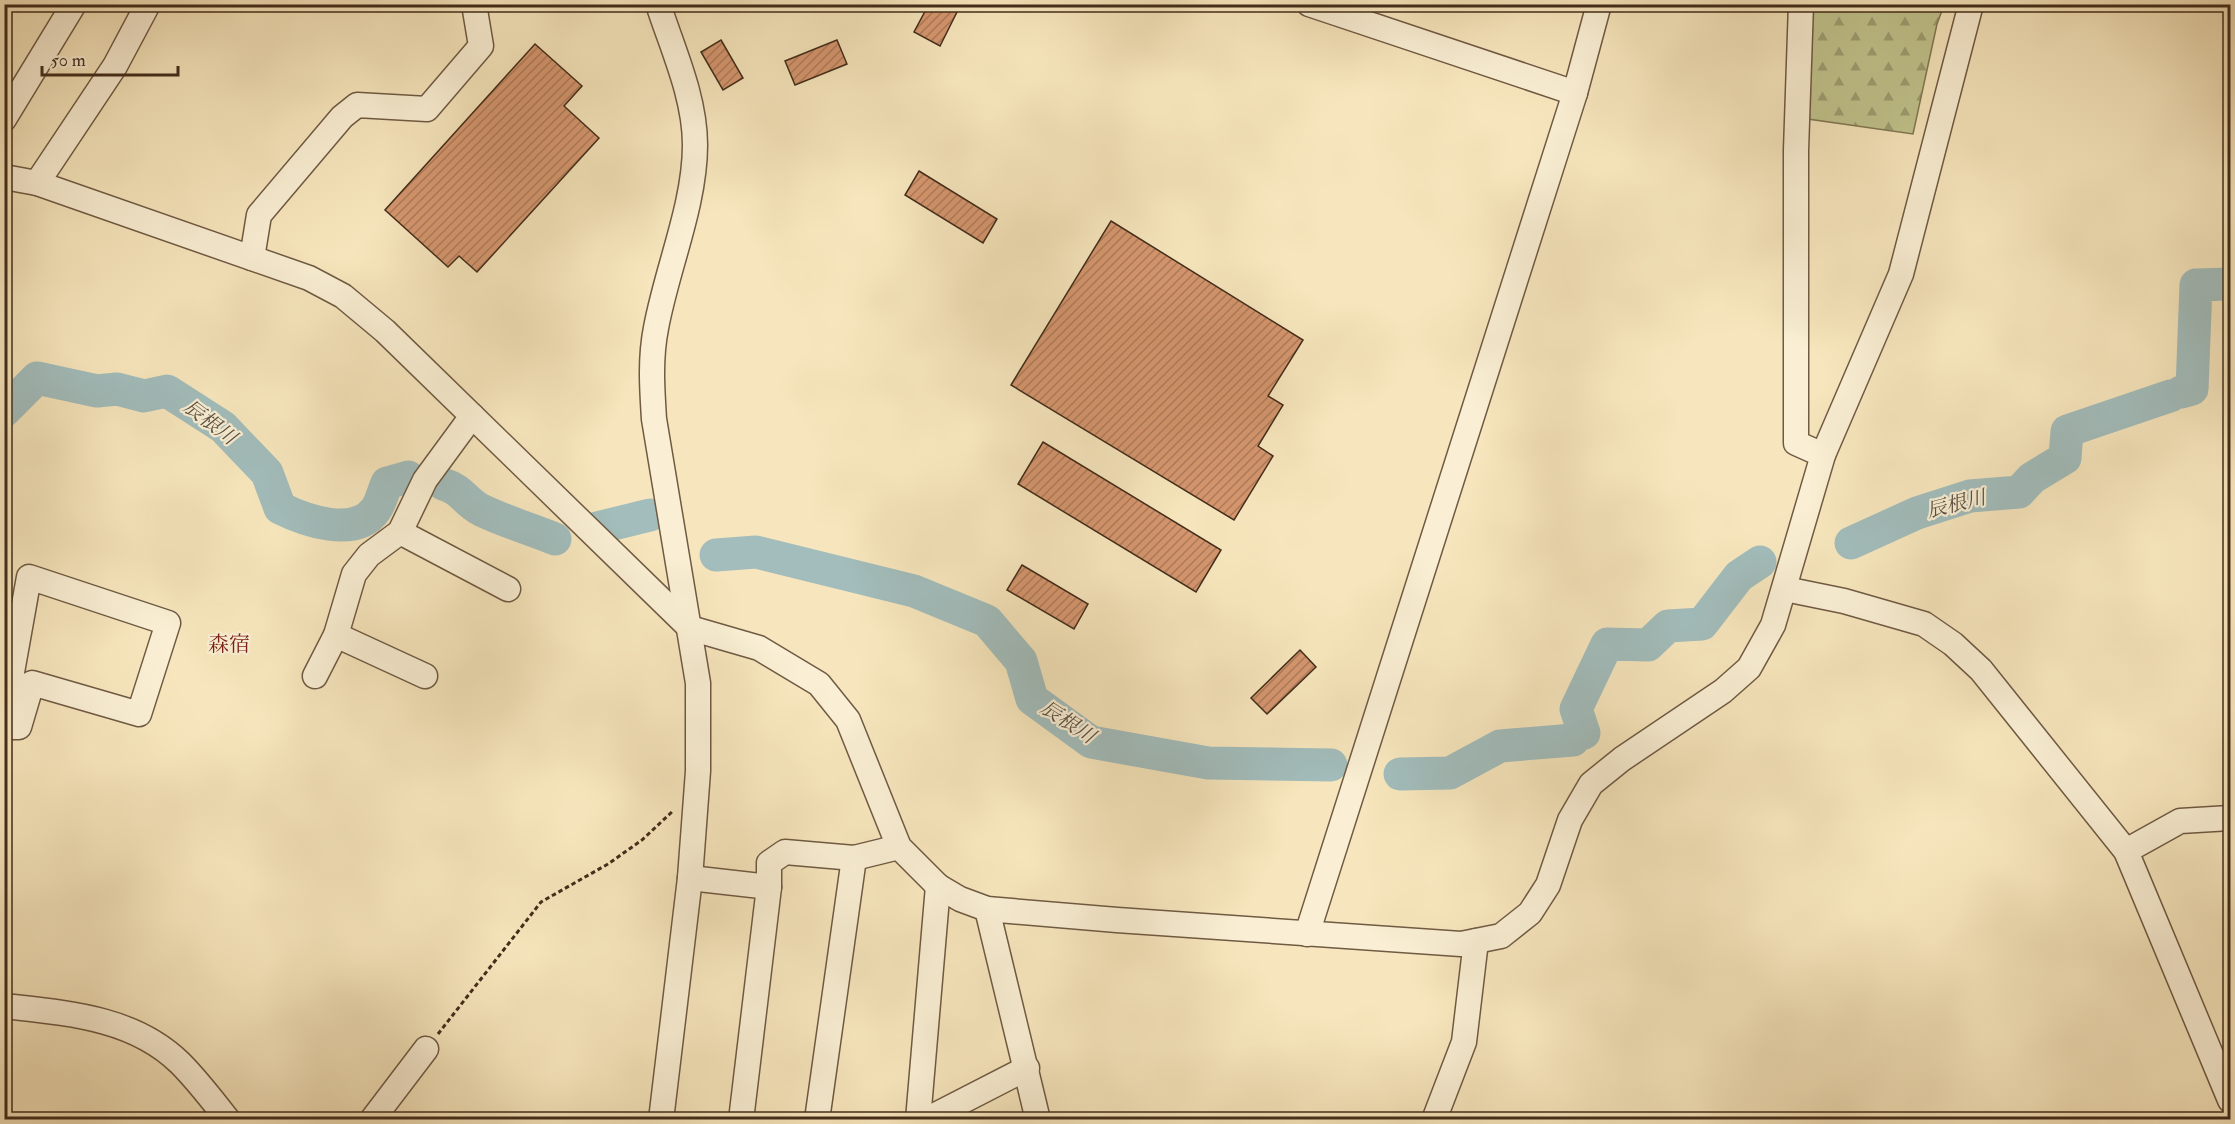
<svg xmlns="http://www.w3.org/2000/svg" width="2235" height="1124" font-family="'IM FELL Double Pica','Noto Serif JP',serif">
  <style>
    .forest { fill: url(#forest-firs); stroke: #827854; stroke-width: 1.5 }
    .lines { fill: none; stroke-linecap: round; stroke-linejoin: round }
    .river { stroke: #a2bdbc; stroke-width: 33 }
    .building { fill: url(#building-hatch); stroke: #422c1a; stroke-width: 1.5 }
    .minor-casing { stroke: #6f5a43; stroke-width: 27 }
    .path { stroke: #422c1a; stroke-width: 3; stroke-dasharray: 4.5 3; stroke-linecap: butt }
    .minor { stroke: #faefd4; stroke-width: 24 }
    .labels { text-anchor: middle; dominant-baseline: central; stroke-width: 4.5; stroke-linejoin: round; paint-order: stroke }
    .water-label { font-size: 20px; font-style: italic; fill: #5a5042; stroke: #faefd4 }
    .quarter-label { font-size: 21px; fill: #7a1f14; stroke: #faefd4 }
  </style>
  <defs>
    <pattern id="forest-firs" width="22" height="20" patternUnits="userSpaceOnUse" patternTransform="scale(1.5)"><rect width="22" height="20" fill="#c1c48e"/><path d="M5 1l3.5 6h-7zM16 11l3.5 6h-7z" fill="#9e9f73"/></pattern>
    <pattern id="building-hatch" width="6" height="6" patternUnits="userSpaceOnUse" patternTransform="scale(1.5)"><rect width="6" height="6" fill="#d5966e"/><path d="M-1 1l2-2M0 6l6-6M5 7l2-2" fill="none" stroke="#ae7b5a"/></pattern>
  </defs>
  <rect width="100%" height="100%" fill="#f7e6bd"/>
  <filter id="stains"><feTurbulence type="fractalNoise" baseFrequency=".00333" numOctaves="4"/><feColorMatrix values="0 0 0 0 .2 0 0 0 0 .09 0 0 0 0 .02 0 0 0 .5 -.17"/></filter>
  <radialGradient id="worn" r=".72"><stop offset=".6" stop-color="#630" stop-opacity="0"/><stop offset="1" stop-color="#630" stop-opacity=".3"/></radialGradient>
  <!-- forest -->
  <path class="forest" d="M 1813,5 L 1944,5 L 1937,24 L 1913,134 L 1808,119 Z"/>
  <g class="lines">
    <!-- river -->
    <g class="river">
      <path d="M 2181,392 L 2192,389 L 2196,285 L 2230,284"/>
      <path d="M 4,411 L 37,378 L 97,391 L 117,389 L 144,396 L 167,391 L 223,427 L 267,473 L 280,508 C 304,520 356,539 376,509 C 381,502 383,492 387,483 L 408,477"/>
      <path d="M 443,484 C 463,490 464,501 481,510 C 504,521 530,529 555,539"/>
      <path d="M 597,528 L 650,515"/>
      <path d="M 1851,543 L 1917,513 L 1970,496 L 2019,492 L 2032,478 L 2065,458 L 2067,431 L 2170,396"/>
      <path d="M 716,555 L 756,552 L 914,591 L 987,621 L 1021,661 L 1032,699 L 1091,742 L 1208,763 L 1331,765"/>
      <path d="M 1584,733 L 1576,709 L 1607,644 L 1648,645 L 1668,626 L 1702,624 L 1739,576 L 1760,562"/>
      <path d="M 1400,774 L 1450,773 L 1500,746 L 1573,740"/>
    </g>
  </g>
  <!-- building -->
  <g class="building">
    <path d="M 929,4 L 961,4 L 940,46 L 914,32 Z"/>
    <path d="M 721,40 L 743,78 L 723,90 L 701,52 Z"/>
    <path d="M 837,40 L 847,64 L 795,85 L 785,61 Z"/>
    <path d="M 535,44 L 582,86 L 564,106 L 599,138 L 477,272 L 459,256 L 448,267 L 385,210 Z"/>
    <path d="M 919,171 L 997,219 L 983,243 L 905,195 Z"/>
    <path d="M 1111,221 L 1303,340 L 1268,396 L 1283,405 L 1258,446 L 1273,456 L 1234,520 L 1011,385 Z"/>
    <path d="M 1043,442 L 1221,550 L 1196,592 L 1018,484 Z"/>
    <path d="M 1022,565 L 1088,604 L 1074,629 L 1007,590 Z"/>
    <path d="M 1300,650 L 1316,667 L 1267,714 L 1251,698 Z"/>
  </g>
  <g class="lines">
    <defs>
      <g id="minor">
        <path d="M 658,4 C 673,50 695,97 695,145 C 695,205 667,268 656,328 C 650,358 652,388 654,419 L 698,683 L 698,771 L 690,878 L 661,1120"/>
        <path d="M 1309,4 L 1575,93 L 1599,4"/>
        <path d="M 1801,4 L 1796,150 L 1796,443 L 1823,455"/>
        <path d="M 4,119 L 74,4"/>
        <path d="M 4,177 L 37,183 L 309,278 L 343,296 L 385,331 L 690,628 L 759,648 L 819,684 L 848,720 L 899,847 L 938,886 L 960,899 L 987,909 L 1117,920 L 1461,944 L 1501,936 L 1530,913 L 1548,885 L 1570,820 L 1591,784 L 1622,759 L 1723,691 L 1749,668 L 1773,625 L 1823,455 L 1901,274 L 1971,4"/>
        <path d="M 37,183 L 115,66 L 148,4"/>
        <path d="M 252,258 L 259,215 L 342,117 L 357,105 L 427,109 L 481,46 L 474,4"/>
        <path d="M 400,532 L 508,589"/>
        <path d="M 1785,589 L 1844,601 L 1924,624 L 1953,644 L 1981,670 L 2126,851 L 2230,1100"/>
        <path d="M 336,635 L 425,676"/>
        <path d="M 315,676 L 336,635 L 354,574 L 369,555 L 400,532 L 425,480 L 472,416"/>
        <path d="M 4,717 L 29,577 L 168,623 L 139,714 L 32,683 L 19,727 L 4,727"/>
        <path d="M 2126,851 L 2180,821 L 2230,818"/>
        <path d="M 690,878 L 769,887"/>
        <path d="M 987,909 L 1038,1120"/>
        <path d="M 1307,934 L 1575,93"/>
        <path d="M 4,1006 C 66,1013 133,1017 180,1063 C 198,1081 213,1101 228,1120"/>
        <path d="M 372,1120 L 426,1049"/>
        <path d="M 741,1120 L 769,887 L 769,863 L 785,852 L 854,858 L 899,847"/>
        <path d="M 817,1120 L 854,858"/>
        <path d="M 918,1120 L 938,886"/>
        <path d="M 926,1120 L 1027,1068"/>
        <path d="M 1434,1120 L 1464,1042 L 1476,941"/>
      </g>
    </defs>
    <!-- minor casing -->
    <use href="#minor" class="minor-casing"/>
    <!-- path -->
    <path class="path" d="M 438,1034 L 541,902 L 608,864 L 642,840 L 674,810"/>
    <!-- minor -->
    <use href="#minor" class="minor"/>
  </g>
  <g class="labels">
    <!-- water labels -->
    <g class="water-label">
      <text transform="translate(210 422) rotate(37)">辰根川</text>
      <text transform="translate(1956 504) rotate(-14)">辰根川</text>
      <text transform="translate(1068 722) rotate(33)">辰根川</text>
    </g>
    <!-- quarter labels -->
    <g class="quarter-label">
      <text x="229" y="644">森宿</text>
    </g>
  </g>
  <!-- margin -->
  <rect width="2235" height="1124" fill="none" stroke="#f7e6bd" stroke-width="24"/>
  <rect x="6" y="6" width="2223" height="1112" fill="none" stroke="#422c1a" stroke-width="3"/>
  <rect x="12" y="12" width="2211" height="1100" fill="none" stroke="#422c1a" stroke-width="1.5"/>
  <!-- scale -->
  <path d="M42 66v9h136v-9" fill="none" stroke="#422c1a" stroke-width="3"/>
  <text x="51" y="66" font-size="18" fill="#422c1a" stroke="#faefd4" stroke-width="4.5" paint-order="stroke">50 m</text>
  <rect width="100%" height="100%" filter="url(#stains)"/>
  <rect width="100%" height="100%" fill="url(#worn)"/>
</svg>
